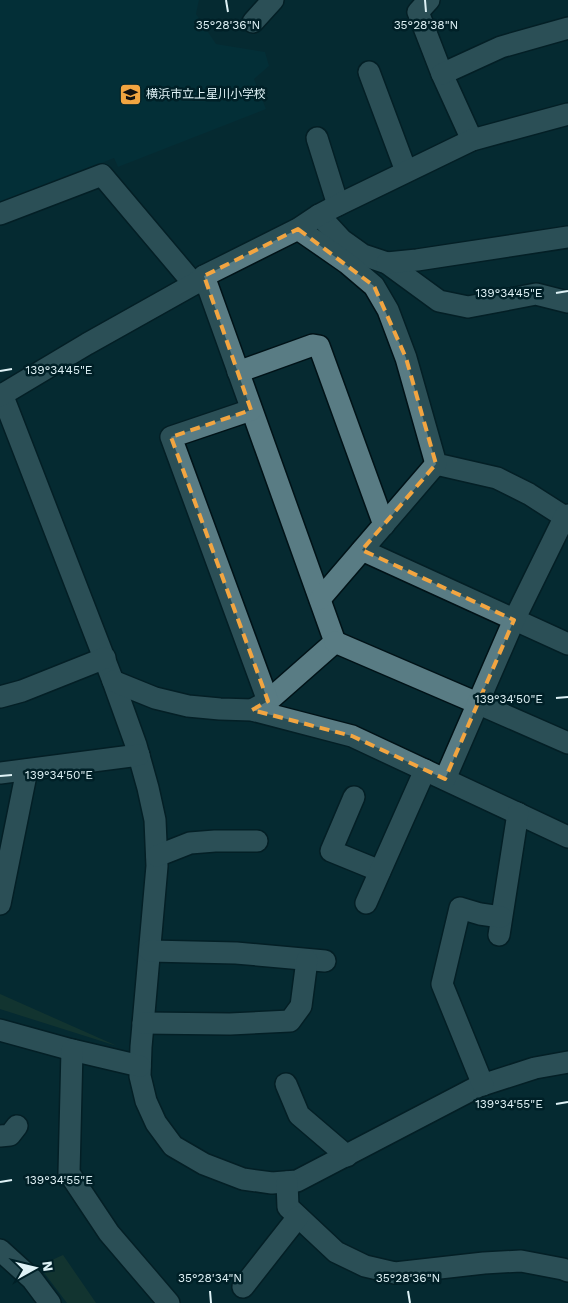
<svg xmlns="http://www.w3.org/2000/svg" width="568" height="1303" font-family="'Work Sans','Noto Sans JP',sans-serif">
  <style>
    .built { fill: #02353e }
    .green { fill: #23412f }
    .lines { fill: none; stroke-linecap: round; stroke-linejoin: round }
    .minor-casing { stroke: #001217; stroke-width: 24 }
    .minor { stroke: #597c84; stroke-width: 21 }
    .marked { fill: none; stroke: #f2a541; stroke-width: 4; stroke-dasharray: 10 6; stroke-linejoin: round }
    .ticks { fill: none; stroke: #dff2f6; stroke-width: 2 }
    .labels { text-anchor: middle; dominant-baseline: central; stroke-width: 5; stroke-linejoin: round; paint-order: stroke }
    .poi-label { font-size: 12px; fill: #dff2f6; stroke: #002027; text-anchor: start }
    .ticks-label { font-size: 12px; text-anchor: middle; fill: #dff2f6; stroke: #002027; stroke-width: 5; stroke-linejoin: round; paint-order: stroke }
  </style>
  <rect width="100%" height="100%" fill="#062a31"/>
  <!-- built -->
  <path class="built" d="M 0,0 L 199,0 L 196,14 L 216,44 L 265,52 L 269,66 L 254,79 L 266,109 L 118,167 L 114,158 L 0,204 Z"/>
  <!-- green -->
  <g class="green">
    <path d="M 0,994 L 117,1046 L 0,1009 Z"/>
    <path d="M 63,1255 L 96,1303 L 67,1303 L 39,1266 Z"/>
  </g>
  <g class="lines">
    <defs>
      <g id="minor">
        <path d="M 429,0 L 418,12 L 442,74 L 472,140"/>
        <path d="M 253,22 L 273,0"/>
        <path d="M 369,72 L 406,171"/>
        <path d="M 442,74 L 501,47 L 568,28"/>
        <path d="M 317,138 L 338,205"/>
        <path d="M 0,214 L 102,175 L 194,284"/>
        <path d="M 319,215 L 342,240 L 363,255 L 387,263 L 439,301 L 468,307 L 536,294 L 568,302"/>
        <path d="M 298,229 L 347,263 L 374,286 L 388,310 L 406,358 L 436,464 L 497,478 L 529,494 L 568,519"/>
        <path d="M 387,263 L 417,260 L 568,237"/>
        <path d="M 204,276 L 335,642 L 268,701 L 252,710"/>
        <path d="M 238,372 L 313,345 L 319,346 L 384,525"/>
        <path d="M 2,394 L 113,681 L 136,745 L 148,788 L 155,820 L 157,866 L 141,1047 L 140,1076 L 146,1101 L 156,1123 L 173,1146 L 204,1164 L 243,1179 L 272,1183 L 297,1181 L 479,1086 L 535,1068 L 568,1062"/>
        <path d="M 0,396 L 87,344 L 194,284 L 204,276 L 298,229 L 319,215 L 338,205 L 472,140 L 568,114"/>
        <path d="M 251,410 L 171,437 L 268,701"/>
        <path d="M 362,550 L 568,644"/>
        <path d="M 320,599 L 436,464"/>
        <path d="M 335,642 L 477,703 L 568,743"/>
        <path d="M 113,681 L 155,698 L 188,706 L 220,709 L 252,710 L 352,736 L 568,837"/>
        <path d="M 0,697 L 22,691 L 105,658"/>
        <path d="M 0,773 L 139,755"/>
        <path d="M 445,779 L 514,620 L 565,516 L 568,515"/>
        <path d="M 354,797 L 331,851 L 380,871"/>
        <path d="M 157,856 L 190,843 L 215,841 L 257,841"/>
        <path d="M 366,903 L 425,770"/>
        <path d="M 0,904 L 27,770"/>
        <path d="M 499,935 L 518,813"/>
        <path d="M 150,951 L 236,953 L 325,961"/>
        <path d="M 143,1023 L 230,1024 L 290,1021 L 301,1006 L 307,960"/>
        <path d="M 0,1030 L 72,1050 L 140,1066"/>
        <path d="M 72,1050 L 69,1173 L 109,1233 L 169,1303"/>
        <path d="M 286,1084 L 299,1115 L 347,1156"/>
        <path d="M 483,1085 L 442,984 L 460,908 L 480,914 L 501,917"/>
        <path d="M 0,1136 L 10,1135 L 17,1126"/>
        <path d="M 287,1182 L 288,1207 L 336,1252 L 365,1266 L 395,1273 L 484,1263 L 521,1261 L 563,1269 L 568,1271"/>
        <path d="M 0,1250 L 32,1279 L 50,1303"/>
        <path d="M 243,1287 L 298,1217"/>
      </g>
    </defs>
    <!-- minor casing -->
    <use href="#minor" class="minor-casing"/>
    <!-- minor -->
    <use href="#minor" class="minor"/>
  </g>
  <!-- marked area -->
  <path d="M0 0H568V1303H0ZM 298,229 L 374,286 L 406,358 L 436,464 L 362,550 L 514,620 L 445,779 L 352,736 L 252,710 L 268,701 L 171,437 L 251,410 L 204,276 Z" fill="#062a31" fill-opacity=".55" fill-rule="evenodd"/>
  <path class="marked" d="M 298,229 L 374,286 L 406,358 L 436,464 L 362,550 L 514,620 L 445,779 L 352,736 L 252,710 L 268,701 L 171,437 L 251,410 L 204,276 Z"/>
  <!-- ticks -->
  <path class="ticks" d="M 226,0 L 228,12M 425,0 L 426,12M 556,293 L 568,291M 0,371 L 12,369M 556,698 L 568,697M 0,776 L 12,775M 556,1104 L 568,1102M 0,1182 L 12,1180M 210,1291 L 211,1303M 408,1291 L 410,1303"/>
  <!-- icons -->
  <defs>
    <symbol id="school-square" viewBox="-11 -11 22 22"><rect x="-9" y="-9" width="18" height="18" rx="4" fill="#f2a541" stroke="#002027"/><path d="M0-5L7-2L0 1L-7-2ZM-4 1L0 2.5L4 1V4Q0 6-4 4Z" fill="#111"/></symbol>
  </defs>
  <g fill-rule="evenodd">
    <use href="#school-square" x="118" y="82" width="25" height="25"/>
  </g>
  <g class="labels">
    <!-- poi labels -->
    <g class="poi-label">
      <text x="146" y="94">横浜市立上星川小学校</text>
    </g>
  </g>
  <g class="ticks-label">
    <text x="228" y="29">35°28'36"N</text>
    <text x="426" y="29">35°28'38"N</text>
    <text x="509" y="297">139°34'45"E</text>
    <text x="59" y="374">139°34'45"E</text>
    <text x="509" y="703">139°34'50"E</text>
    <text x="59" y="779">139°34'50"E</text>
    <text x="509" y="1108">139°34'55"E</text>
    <text x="59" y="1184">139°34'55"E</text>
    <text x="210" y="1282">35°28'34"N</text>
    <text x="408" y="1282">35°28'36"N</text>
  </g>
  <!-- north arrow -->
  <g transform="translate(35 1268) rotate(82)" stroke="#002027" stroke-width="4" paint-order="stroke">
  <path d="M0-4L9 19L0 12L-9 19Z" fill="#dff2f6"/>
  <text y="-8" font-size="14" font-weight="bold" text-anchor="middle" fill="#dff2f6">N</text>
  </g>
</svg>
